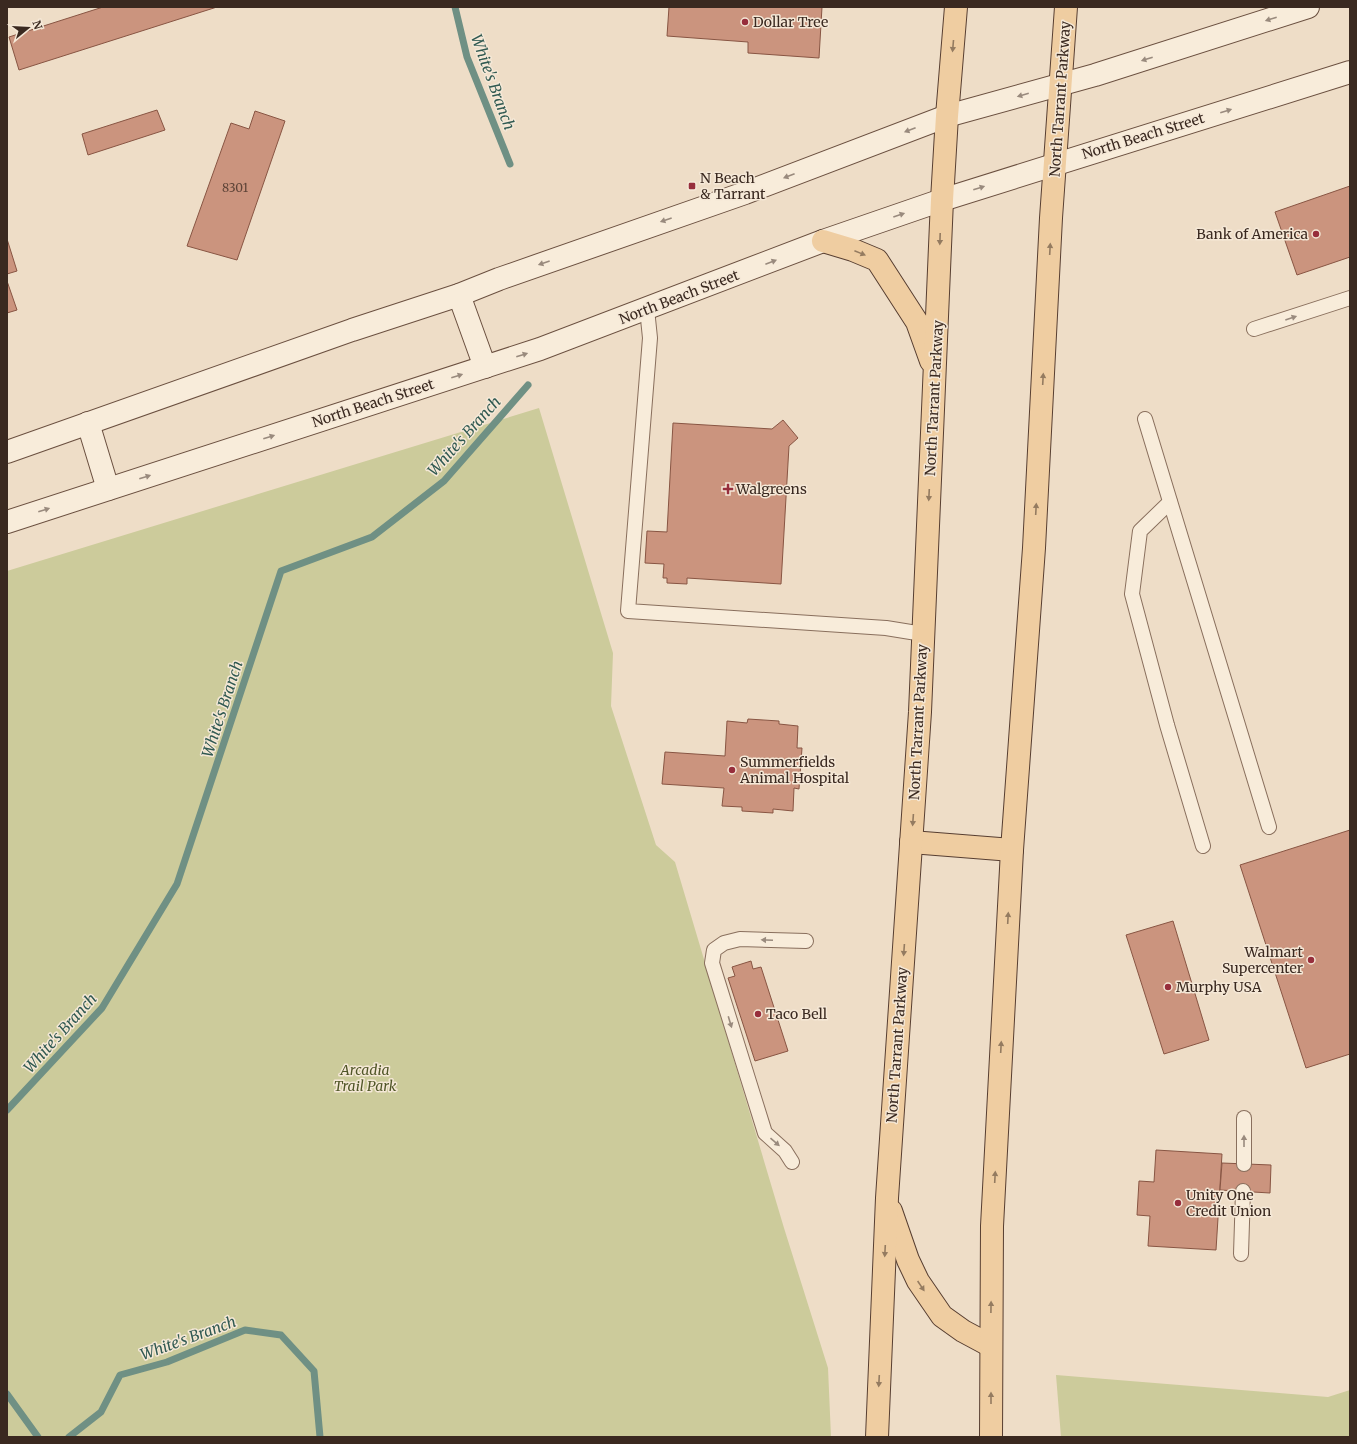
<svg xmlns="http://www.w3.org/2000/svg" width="1357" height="1444" font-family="Merriweather,serif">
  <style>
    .green { fill: #cccb9b }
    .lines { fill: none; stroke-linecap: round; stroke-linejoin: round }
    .stream { stroke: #6f9084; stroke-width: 7 }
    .building { fill: #cb947e; stroke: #885543 }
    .lane-casing { stroke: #896f5d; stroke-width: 16 }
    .secondary-casing { stroke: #6b5040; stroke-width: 24 }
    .primary-casing { stroke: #573e31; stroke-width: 24 }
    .lane { stroke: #f8ecda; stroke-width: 14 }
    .secondary { stroke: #f8ecda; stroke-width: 22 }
    .primary { stroke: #efcda1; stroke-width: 22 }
    .oneway { fill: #998a7d }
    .oneway2 { fill: #947b60 }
    .poi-dot { fill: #972e3c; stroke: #f5e8d7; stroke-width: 1.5 }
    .labels { text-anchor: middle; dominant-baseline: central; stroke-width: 3; stroke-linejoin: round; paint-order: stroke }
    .number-label { font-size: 12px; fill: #5e4438 }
    .poi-label { font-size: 14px; fill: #3a2920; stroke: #f5e8d7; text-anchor: start }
    .street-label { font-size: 14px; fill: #3a2920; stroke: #f5e8d7 }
    .park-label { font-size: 14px; font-style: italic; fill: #505627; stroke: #f5e8d7 }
    .water-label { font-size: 15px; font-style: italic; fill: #305951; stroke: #f5e8d7 }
  </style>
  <rect width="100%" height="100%" fill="#eeddc7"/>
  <!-- green -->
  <g class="green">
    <path d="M 539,408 L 613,653 L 611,706 L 656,845 L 675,862 L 784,1228 L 828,1368 L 831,1437 L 7,1437 L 7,571 Z"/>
    <path d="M 1056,1375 L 1328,1397 L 1350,1390 L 1350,1437 L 1061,1437 Z"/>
  </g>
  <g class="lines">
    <!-- stream -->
    <g class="stream">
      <path d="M 455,7 L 467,57 L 510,164"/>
      <path d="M 7,1110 L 102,1008 L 177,884 L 281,571 L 372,537 L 444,481 L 528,385"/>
      <path d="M 7,1394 L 38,1437"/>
      <path d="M 69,1437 L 101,1412 L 120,1375 L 167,1362 L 245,1330 L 281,1335 L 314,1371 L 320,1437"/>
    </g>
  </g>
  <!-- building -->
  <g class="building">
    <path d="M 103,7 L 217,7 L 19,70 L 9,37 Z"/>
    <path d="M 669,7 L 822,7 L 819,58 L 748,53 L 748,42 L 667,36 Z"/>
    <path d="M 157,110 L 165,130 L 88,155 L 82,134 Z"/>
    <path d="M 255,111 L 285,121 L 237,260 L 187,246 L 231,123 L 249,129 Z"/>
    <path d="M 1350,186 L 1350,257 L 1297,275 L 1275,212 Z"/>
    <path d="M 7,239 L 17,271 L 7,274 Z"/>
    <path d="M 7,281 L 17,310 L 7,313 Z"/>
    <path d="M 783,420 L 798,438 L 789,446 L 781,584 L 687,578 L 687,584 L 667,583 L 667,578 L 663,578 L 664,564 L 645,563 L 647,531 L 667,532 L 673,423 L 772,429 Z"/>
    <path d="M 748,719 L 779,721 L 779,724 L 798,726 L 797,748 L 802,748 L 799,789 L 794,788 L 793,811 L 773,809 L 773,813 L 742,811 L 742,807 L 722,806 L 724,788 L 662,784 L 665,752 L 725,756 L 727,721 L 747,723 Z"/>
    <path d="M 1350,830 L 1350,1054 L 1306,1068 L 1240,865 Z"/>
    <path d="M 1173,921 L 1209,1040 L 1164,1054 L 1126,935 Z"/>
    <path d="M 751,961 L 753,969 L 761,967 L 788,1051 L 755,1061 L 728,978 L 735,976 L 732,967 Z"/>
    <path d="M 1156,1150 L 1222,1154 L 1216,1250 L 1148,1246 L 1150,1216 L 1137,1215 L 1139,1181 L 1154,1182 Z"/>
    <path d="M 1222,1163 L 1271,1165 L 1270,1193 L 1220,1190 Z"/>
  </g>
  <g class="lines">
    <defs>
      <g id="lane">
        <path d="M 647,309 L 650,338 L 628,611 L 886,628 L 923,634"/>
        <path d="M 1254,329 L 1350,298"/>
        <path d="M 1145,419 L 1269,827"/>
        <path d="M 1170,502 L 1140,531 L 1132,594 L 1167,725 L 1203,846"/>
        <path d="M 792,1162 L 785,1151 L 765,1133 L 712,963 L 714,950 L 724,943 L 740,939 L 806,941"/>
        <path d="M 1244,1164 L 1244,1118"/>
        <path d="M 1241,1254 L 1243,1191"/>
      </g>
      <g id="secondary">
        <path d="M 459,295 L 485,367"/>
        <path d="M 88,423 L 108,489"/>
        <path d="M 7,452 L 352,330 L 459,295 L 499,279 L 745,193 L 947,116 L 1095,75 L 1308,7"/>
        <path d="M 7,522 L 540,349 L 823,241 L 942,200 L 1350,72"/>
      </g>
      <g id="primary">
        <path d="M 823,241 L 853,250 L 877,260 L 917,322 L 931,361"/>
        <path d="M 911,842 L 1012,850"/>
        <path d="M 891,1211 L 908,1260 L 918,1281 L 942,1316 L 963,1331 L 991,1346"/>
        <path d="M 877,1437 L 887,1198 L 920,712 L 942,200 L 947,116 L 956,7"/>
        <path d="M 991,1437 L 992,1226 L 1012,850 L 1034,548 L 1051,218 L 1066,7"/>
      </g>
    </defs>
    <!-- lane casing -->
    <use href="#lane" class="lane-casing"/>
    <!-- secondary casing -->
    <use href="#secondary" class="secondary-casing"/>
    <!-- primary casing -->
    <use href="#primary" class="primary-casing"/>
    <!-- lane -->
    <use href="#lane" class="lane"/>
    <!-- secondary -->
    <use href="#secondary" class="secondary"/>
    <!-- primary -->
    <use href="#primary" class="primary"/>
  </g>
  <!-- one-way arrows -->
  <defs><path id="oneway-solid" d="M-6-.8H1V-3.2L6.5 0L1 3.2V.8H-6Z"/></defs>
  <g class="oneway">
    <use href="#oneway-solid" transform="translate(1271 19) rotate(162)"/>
    <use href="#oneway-solid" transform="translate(1147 59) rotate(162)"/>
    <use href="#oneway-solid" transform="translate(1023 95) rotate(164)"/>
    <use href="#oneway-solid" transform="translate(1226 111) rotate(-17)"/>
    <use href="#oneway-solid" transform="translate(910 130) rotate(159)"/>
    <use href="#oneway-solid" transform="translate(789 176) rotate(159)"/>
    <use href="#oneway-solid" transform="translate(979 188) rotate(-18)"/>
    <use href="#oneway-solid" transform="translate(899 215) rotate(-19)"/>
    <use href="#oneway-solid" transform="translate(666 220) rotate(161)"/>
    <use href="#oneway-solid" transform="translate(771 262) rotate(-21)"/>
    <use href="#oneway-solid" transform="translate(544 263) rotate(161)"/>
    <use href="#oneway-solid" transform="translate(1291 318) rotate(-19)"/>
    <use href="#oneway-solid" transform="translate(522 355) rotate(-18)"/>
    <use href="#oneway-solid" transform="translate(457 376) rotate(-18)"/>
    <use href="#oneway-solid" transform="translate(269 437) rotate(-18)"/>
    <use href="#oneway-solid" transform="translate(145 477) rotate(-18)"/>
    <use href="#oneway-solid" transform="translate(44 510) rotate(-18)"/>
    <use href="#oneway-solid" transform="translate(767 940) rotate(-178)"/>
    <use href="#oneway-solid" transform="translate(730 1022) rotate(73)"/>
    <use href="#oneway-solid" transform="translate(1244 1141) rotate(-90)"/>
    <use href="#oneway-solid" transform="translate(775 1142) rotate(41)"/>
  </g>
  <g class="oneway2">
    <use href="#oneway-solid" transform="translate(953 46) rotate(95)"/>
    <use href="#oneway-solid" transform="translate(940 239) rotate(92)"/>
    <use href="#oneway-solid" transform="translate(1050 249) rotate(-87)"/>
    <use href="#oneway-solid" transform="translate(860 253) rotate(22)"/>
    <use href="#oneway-solid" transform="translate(1043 379) rotate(-87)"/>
    <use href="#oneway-solid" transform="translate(929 495) rotate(93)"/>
    <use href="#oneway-solid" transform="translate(1036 509) rotate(-87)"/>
    <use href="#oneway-solid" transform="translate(913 820) rotate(94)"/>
    <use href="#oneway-solid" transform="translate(1008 918) rotate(-87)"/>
    <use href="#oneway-solid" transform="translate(904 950) rotate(94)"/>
    <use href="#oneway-solid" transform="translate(1001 1047) rotate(-87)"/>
    <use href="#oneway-solid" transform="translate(995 1177) rotate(-87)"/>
    <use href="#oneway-solid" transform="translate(885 1251) rotate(93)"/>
    <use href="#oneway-solid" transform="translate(921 1286) rotate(56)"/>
    <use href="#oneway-solid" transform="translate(991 1307) rotate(-89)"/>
    <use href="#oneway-solid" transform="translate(879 1381) rotate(93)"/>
    <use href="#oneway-solid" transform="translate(991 1398) rotate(-90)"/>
  </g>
  <!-- markers -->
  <g class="poi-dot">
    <circle cx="745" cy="22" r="4"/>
    <rect x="688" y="182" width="8" height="8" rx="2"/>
    <circle cx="1316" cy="234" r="4"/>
    <path d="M726 483h4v4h4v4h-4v4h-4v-4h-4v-4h4z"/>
    <circle cx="732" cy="770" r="4"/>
    <circle cx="1311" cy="960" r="4"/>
    <circle cx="1168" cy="987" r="4"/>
    <circle cx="758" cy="1014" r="4"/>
    <circle cx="1178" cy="1203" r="4"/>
  </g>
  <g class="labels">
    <!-- number labels -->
    <g class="number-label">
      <text x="235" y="187">8301</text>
    </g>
    <!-- poi labels -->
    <g class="poi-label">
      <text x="753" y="22">Dollar Tree</text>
      <text x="700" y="178">N Beach<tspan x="700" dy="16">&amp; Tarrant</tspan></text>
      <text x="1308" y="234" text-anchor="end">Bank of America</text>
      <text x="736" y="489">Walgreens</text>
      <text x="740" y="762">Summerfields<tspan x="740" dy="16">Animal Hospital</tspan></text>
      <text x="1303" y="952" text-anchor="end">Walmart<tspan x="1303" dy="16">Supercenter</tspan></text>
      <text x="1176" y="987">Murphy USA</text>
      <text x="766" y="1014">Taco Bell</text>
      <text x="1186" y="1195">Unity One<tspan x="1186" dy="16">Credit Union</tspan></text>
    </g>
    <!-- street labels -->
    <g class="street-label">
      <text transform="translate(1060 99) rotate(-86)">North Tarrant Parkway</text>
      <text transform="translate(1143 136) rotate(-17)">North Beach Street</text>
      <text transform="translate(679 297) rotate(-21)">North Beach Street</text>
      <text transform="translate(934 398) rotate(-87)">North Tarrant Parkway</text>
      <text transform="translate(373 403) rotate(-18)">North Beach Street</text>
      <text transform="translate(918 722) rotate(-87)">North Tarrant Parkway</text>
      <text transform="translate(897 1045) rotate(-86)">North Tarrant Parkway</text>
    </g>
    <!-- park labels -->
    <g class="park-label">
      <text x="365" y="1070">Arcadia<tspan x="365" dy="16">Trail Park</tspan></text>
    </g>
    <!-- water labels -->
    <g class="water-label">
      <text transform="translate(493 82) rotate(70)">White's Branch</text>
      <text transform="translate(464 436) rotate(-48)">White's Branch</text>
      <text transform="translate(222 709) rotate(-72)">White's Branch</text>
      <text transform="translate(60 1033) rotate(-48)">White's Branch</text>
      <text transform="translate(188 1338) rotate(-20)">White's Branch</text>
    </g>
  </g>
  <!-- border -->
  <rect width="1357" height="1444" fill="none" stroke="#3a2920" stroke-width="16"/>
  <!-- north arrow -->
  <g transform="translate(28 28) rotate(72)" stroke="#f5e8d7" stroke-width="3" paint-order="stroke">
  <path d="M0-3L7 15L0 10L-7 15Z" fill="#3a2920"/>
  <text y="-6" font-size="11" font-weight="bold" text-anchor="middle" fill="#3a2920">N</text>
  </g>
</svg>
